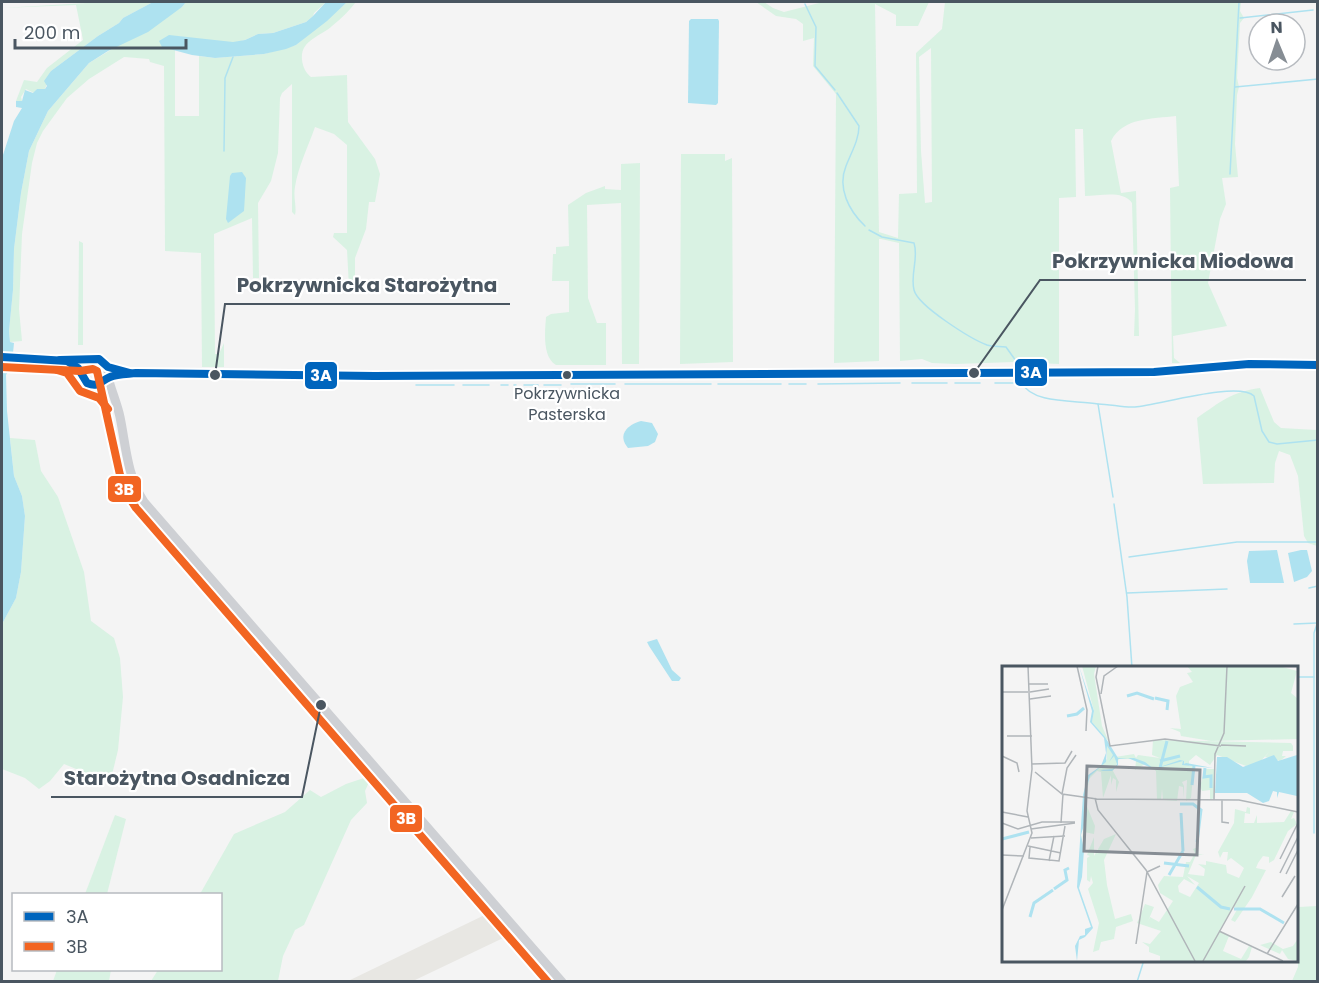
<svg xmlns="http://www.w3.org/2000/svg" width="1319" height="983" font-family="Poppins,sans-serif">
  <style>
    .commercial { fill: #e8e7e3 }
    .green { fill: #d9f2e3; fill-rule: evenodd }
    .water { fill: #aee2f0 }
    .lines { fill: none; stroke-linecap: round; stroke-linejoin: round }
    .stream { stroke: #aee2f0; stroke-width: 1.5 }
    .secondary { stroke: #ced0d4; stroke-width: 9 }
    .bus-1-casing { stroke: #fff; stroke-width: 12 }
    .bus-2-casing { stroke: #fff; stroke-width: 12 }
    .bus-1 { stroke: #0065bd; stroke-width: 8 }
    .bus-2 { stroke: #f26522; stroke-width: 8 }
    .bus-dot { fill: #4a5661; stroke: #fff; stroke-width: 2 }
    .labels { text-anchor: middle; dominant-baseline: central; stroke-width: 4.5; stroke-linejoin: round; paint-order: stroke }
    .bus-label { font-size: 16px; fill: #4a5661; stroke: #fff }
    .inset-river { fill: none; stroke: #aee2f0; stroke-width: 3 }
    .inset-road { fill: none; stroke: #b0b5b9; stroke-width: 1.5 }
    .view { fill: #868d94; fill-opacity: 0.15; stroke: #868d94; stroke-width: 3 }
    .inset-edge { fill: none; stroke: #4a5661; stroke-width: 3 }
    .leader { fill: none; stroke: #4a5661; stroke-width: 2 }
    .callout-dot { fill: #4a5661; stroke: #fff; stroke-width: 2 }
    .callout-label { font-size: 20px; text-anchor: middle; font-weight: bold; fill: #4a5661; stroke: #fff; stroke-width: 4.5; stroke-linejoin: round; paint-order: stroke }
    .line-badge { stroke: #fff; stroke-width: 2 }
    .badge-label { font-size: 16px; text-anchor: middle; font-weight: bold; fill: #fff }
  </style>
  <rect width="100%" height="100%" fill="#f4f4f4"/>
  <!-- commercial -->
  <path class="commercial" d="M 495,910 L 516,932 L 413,981 L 346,982 Z"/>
  <!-- green -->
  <g class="green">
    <path d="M 103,2 L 153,2 L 123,18 L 119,23 L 98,36 L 51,71 L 45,89 L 37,89 L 34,93 L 26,89 L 21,97 L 22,101 L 16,101 L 24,80 L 37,82 L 47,68 L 83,40 L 76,5 L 2,8 Z"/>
    <path d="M 186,2 L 326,2 L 314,13 L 313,16 L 306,22 L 273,33 L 258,34 L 245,40 L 233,43 L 174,36 L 162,47 L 175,50 L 175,116 L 199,116 L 199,56 L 215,58 L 264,54 L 296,45 L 347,2 L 356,2 C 349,11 341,19 332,26 C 320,37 300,40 302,60 C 303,68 306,73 311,77 L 347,75 L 348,122 L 375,159 L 380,174 L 375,202 L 369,202 L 366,229 L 355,258 L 355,288 L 349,287 L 347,250 L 333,237 L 334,233 L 347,233 L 347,145 L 334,134 L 315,127 C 308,147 298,167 295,187 C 293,197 297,207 295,215 L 292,212 L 292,84 L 282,93 L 280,98 L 278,153 L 271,181 L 258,203 L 259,278 L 253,278 L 252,218 L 214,234 L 215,354 L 219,354 L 224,343 L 224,367 L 202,367 L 201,253 L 165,251 L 164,66 L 150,62 L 149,59 L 124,57 L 89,79 L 67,98 L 43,131 L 37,143 L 32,163 L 22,234 L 19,309 L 22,341 L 10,342 L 9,331 L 13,290 L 14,249 L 21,193 L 29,151 L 48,111 L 89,63 L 182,7 Z"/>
    <path d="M 756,2 L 764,2 L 773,8 L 784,12 L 823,2 L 929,2 L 918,26 L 896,26 L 896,15 L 875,4 L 879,232 L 898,238 L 899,194 L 917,193 L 916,53 L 942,29 L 945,2 L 1241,2 L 1240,11 L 1244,18 L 1240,23 L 1237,78 L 1239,87 L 1237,95 L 1235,144 L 1238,177 L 1222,178 L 1226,204 L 1220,219 L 1208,283 L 1227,326 L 1173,336 L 1174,358 L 1180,363 L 1172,363 L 1170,188 L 1179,186 L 1176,116 C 1153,119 1123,117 1111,141 L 1121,193 L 1136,191 L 1139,336 L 1134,336 L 1135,309 L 1132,203 C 1123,190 1100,196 1085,196 L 1083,129 L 1075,129 L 1076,197 L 1059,198 L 1059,364 L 1014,362 L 956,364 L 932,363 L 922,359 L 900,361 L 899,243 L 881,239 L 879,239 L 879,361 L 834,363 L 836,94 L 813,66 L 814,38 L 803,41 L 803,24 L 796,19 L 776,16 ZM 931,48 L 932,202 L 925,203 L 921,151 L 919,57 Z"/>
    <path d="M 681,154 L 725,154 L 725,161 L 732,158 L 733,362 L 680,364 Z"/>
    <path d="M 640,163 L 639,364 L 622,364 L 621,203 L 587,205 L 588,298 L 597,323 L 606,323 L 606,365 L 556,365 C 542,357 545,331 546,317 L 551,314 L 569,312 L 569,281 L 552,281 L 553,254 L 556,254 L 556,247 L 569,246 L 568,205 L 586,193 L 605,186 L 605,189 L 621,190 L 621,164 Z"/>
    <path d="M 79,241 L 83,243 L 83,345 L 78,345 Z"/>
    <path d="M 1260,388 L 1274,422 L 1281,428 L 1317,430 L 1317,546 L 1308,543 L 1304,536 L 1298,476 L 1290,455 L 1279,451 L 1275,463 L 1274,483 L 1203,484 L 1197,418 C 1220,402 1231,392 1260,388 Z"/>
    <path d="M 10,438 L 35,440 L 41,471 L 58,497 L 84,572 L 91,621 L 114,638 L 120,658 L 123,697 L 118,750 L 110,783 L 64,764 L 50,781 L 39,789 L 25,778 L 2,769 L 2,624 L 16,598 L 21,572 L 25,516 L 22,496 L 14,476 Z"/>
    <path d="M 367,777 L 370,780 L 365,791 L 367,803 L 351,820 L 304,925 L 295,930 L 283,956 L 278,981 L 151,981 L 158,970 L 220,970 L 220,894 L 200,894 L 234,834 L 285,812 L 310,790 L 321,797 L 346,784 Z"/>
    <path d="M 115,815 L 126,819 L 107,894 L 85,894 Z"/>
    <path d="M 1317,906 L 1317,981 L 1267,981 L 1292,981 L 1298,967 L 1296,917 L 1299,907 Z"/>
    <path d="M 57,970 L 111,970 L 109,981 L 53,981 Z"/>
  </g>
  <!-- water -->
  <g class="water">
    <path d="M 153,2 L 186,2 L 182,7 L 148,32 L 108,51 L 89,63 L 48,111 L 29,151 L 21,193 L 14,249 L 13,290 L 9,331 L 10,342 L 14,343 L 12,363 L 6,375 L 7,411 L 14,476 L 22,496 L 25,516 L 21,572 L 16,598 L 2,624 L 2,158 L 14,121 L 22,108 L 16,107 L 16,101 L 22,101 L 25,90 L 33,93 L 37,89 L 45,89 L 47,86 L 44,81 L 51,71 L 98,36 L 119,23 L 123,18 Z"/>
    <path d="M 326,2 L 347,2 L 327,21 L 296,45 L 286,49 L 264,54 L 215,58 L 192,55 L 162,47 L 159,41 L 169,35 L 233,42 L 245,40 L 258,34 L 273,33 L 306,22 L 313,16 Z"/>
    <path d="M 691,19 L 718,19 L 719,21 L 718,103 L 716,105 L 688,103 L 689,21 Z"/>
    <path d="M 242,172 L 246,178 L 244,211 L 228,223 L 226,219 L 230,176 L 232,173 Z"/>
    <path d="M 641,421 L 652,423 L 658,434 L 655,442 L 648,446 L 628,448 C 617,435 627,425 641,421 Z"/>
    <path d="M 1277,550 L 1284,583 L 1250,583 L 1247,561 L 1249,551 Z"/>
    <path d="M 1301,550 L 1307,550 L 1312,571 L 1307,577 L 1294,582 L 1288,553 Z"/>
    <path d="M 657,639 L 672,670 L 681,678 L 679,681 L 672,681 L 649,646 L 647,642 Z"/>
  </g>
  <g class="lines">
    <!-- stream -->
    <g class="stream">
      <path d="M 805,4 L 816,27 L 815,66 L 835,90"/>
      <path d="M 1240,18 L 1313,10"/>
      <path d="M 1235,87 L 1318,79"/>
      <path d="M 837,93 L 859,126 C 859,140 851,153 846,166 C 837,188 849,211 865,226"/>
      <path d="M 224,151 L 225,78 L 233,57"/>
      <path d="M 1230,174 L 1239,2"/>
      <path d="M 869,230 L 882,237 L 914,243 C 919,258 910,274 914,290 C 918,306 971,339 987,345 C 993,347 1000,346 1006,347 L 1016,361"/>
      <path d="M 912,383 L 947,383"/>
      <path d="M 955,383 L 980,383"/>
      <path d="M 995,383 L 1022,383 C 1032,404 1076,400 1098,404 L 1113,497"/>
      <path d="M 571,384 L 615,384"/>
      <path d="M 625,384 L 711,384"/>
      <path d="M 718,384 L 781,384"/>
      <path d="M 789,384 L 806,384"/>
      <path d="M 818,384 L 900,383"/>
      <path d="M 416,385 L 454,385"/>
      <path d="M 463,385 L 489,385"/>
      <path d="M 501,385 L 508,385"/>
      <path d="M 514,385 L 516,385"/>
      <path d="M 524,385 L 538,385"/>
      <path d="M 544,385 L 561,385"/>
      <path d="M 1098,404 C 1110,404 1124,408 1135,407 C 1159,405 1238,381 1254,396 L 1262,431 L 1269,442 L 1277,444 L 1318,440"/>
      <path d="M 1114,504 L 1127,597 L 1132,668"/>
      <path d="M 1129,557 L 1237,542 L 1318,542"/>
      <path d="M 1309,588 L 1318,586"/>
      <path d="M 1127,593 L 1227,589"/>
      <path d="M 1294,624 L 1317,623"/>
      <path d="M 1296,677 L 1314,677"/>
      <path d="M 1314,833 L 1314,633 L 1318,621"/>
      <path d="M 1296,907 L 1297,907"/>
      <path d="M 1137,982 L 1144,960"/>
      <path d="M 1218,982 L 1296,982"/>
    </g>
    <!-- secondary -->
    <g class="secondary">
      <path d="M 2,357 C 27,358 52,361 77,361 C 84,361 90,358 96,359 C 114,360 111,384 94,386 L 84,380 L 82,368 L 87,361"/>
      <path d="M 108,367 L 122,372 L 136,373 L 374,376 L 1154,372 L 1249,364 L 1318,365"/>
      <path d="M 108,377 C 111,390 117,403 120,417 C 126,446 127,476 144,502 L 562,982"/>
    </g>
    <defs>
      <g id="bus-1">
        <path d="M 2,357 L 67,361 L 78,368 L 87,383 C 99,388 100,381 110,377 C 117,374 128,374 136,373 L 374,376 L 1154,372 L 1249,364 L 1318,365"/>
        <path d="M 60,360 L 99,359 L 108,367 L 130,373"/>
      </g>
      <g id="bus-2">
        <path d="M 2,367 L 80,371 L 93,369 L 97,371 L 120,475 L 125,491 L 136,508 L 548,982"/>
        <path d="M 57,370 L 67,373 L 80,391 L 99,398 L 108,409"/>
      </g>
    </defs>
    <!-- bus-1 casing -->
    <use href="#bus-1" class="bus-1-casing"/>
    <!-- bus-2 casing -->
    <use href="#bus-2" class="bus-2-casing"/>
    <!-- bus-1 -->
    <use href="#bus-1" class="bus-1"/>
    <!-- bus-2 -->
    <use href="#bus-2" class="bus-2"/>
  </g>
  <!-- markers -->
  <circle class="bus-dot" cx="567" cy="375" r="5"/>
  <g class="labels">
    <!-- bus labels -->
    <g class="bus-label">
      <text x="567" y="393">Pokrzywnicka<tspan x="567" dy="21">Pasterska</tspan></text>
    </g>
  </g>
  <!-- overview -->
  <g transform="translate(1002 666)">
    <rect width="296" height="296" fill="#f4f4f4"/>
    <path d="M 80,0 L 94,0 L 92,8 L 100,60 L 107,76 L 90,56 L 92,45 ZM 185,0 L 277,0 L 295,5 L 289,27 L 295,32 L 295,73 L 209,75 L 179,70 L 178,66 L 168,62 L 179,63 L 174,30 L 178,21 L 191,16 L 185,7 L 190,6 ZM 151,74 L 289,77 L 291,80 L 291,85 L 281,85 L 280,90 L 284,90 L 278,95 L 263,91 L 267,86 L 257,97 L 244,100 L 215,89 L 208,99 L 194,89 L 187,95 L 187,100 L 192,100 L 189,132 L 184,135 L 185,114 L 180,116 L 182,120 L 182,132 L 181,121 L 177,120 L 175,135 L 161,134 L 160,123 L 159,134 L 155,134 L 154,105 L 143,98 L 133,104 L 134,95 L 129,93 L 117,93 L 111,105 L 117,116 L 114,126 L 114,114 L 111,112 L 109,119 L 109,109 L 101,132 L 99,106 L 95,105 L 87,113 L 85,129 L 86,117 L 88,110 L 105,93 L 105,80 L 113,91 L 132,88 L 134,92 L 136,89 L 158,92 L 150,89 ZM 203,103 L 212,103 L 212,132 L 208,134 L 208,124 L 200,125 L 198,121 ZM 84,138 L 93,160 L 92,168 L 82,166 L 80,175 ZM 245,141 L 248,142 L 248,148 L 243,147 L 242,157 L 252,157 L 255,149 L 255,157 L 282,156 L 289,145 L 292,146 L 289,153 L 292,152 L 295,158 L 286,165 L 272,194 L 267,197 L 267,191 L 261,190 L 256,197 L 254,202 L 264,204 L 250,231 L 233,256 L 229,254 L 236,242 L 231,241 L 217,265 L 227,270 L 221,285 L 239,293 L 247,280 L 250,281 L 247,291 L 244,295 L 158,295 L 158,290 L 147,286 L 147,281 L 140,276 L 148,278 L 159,265 L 135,257 L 143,238 L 152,241 L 146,255 L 148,251 L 157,256 L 171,235 L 158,227 L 156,219 L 162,210 L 181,211 L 184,196 L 188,196 L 193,187 L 191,183 L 196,181 L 196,188 L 202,189 L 194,189 L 186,208 L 202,210 L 203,203 L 196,198 L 204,199 L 204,195 L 224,199 L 225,207 L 237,212 L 242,202 L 229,192 L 225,195 L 226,186 L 221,186 L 218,192 L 216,186 L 232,157 L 233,143 L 244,146 ZM 185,210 L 197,217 L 188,231 L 177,226 L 176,220 L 182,213 L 193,219 ZM 114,168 L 102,194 L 105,219 L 113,253 L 129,248 L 131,255 L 114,261 L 112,273 L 99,276 L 97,284 L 91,286 L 97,257 L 86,223 L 91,217 L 89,210 L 88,216 L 85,214 L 85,192 L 88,190 L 85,189 L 92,171 L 92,190 L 102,173 ZM 295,274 L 295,295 L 286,293 L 280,284 L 278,288 L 258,279 L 269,276 L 281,283 L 291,280 Z" fill="#d9f2e3" fill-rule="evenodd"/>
    <path d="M 77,0 L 92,45 L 90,56 L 103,71 L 116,92 L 132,92 L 143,96 L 152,103 L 178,94 L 182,95 L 182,98 L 184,97 L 211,102 L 180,99 L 181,95 L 152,103 L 126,92 L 116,93 L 116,99 L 110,105 L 101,105 L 98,104 L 111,103 L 115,98 L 112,90 L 107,96 L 111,89 L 105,80 L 104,96 L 88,110 L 85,121 L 85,149 L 79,169 L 82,184 L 80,211 L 77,222 L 91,262 L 83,271 L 77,274 L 75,295 L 73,280 L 78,270 L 83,269 L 83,263 L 89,261 L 75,221 L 81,129 L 86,109 L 99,100 L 104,87 L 102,72 L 88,56 L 90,45 ZM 272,89 L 276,95 L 295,89 L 295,130 L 277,126 L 275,132 L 275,126 L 271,125 L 267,135 L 261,137 L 245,127 L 213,127 L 215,91 L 225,91 L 241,101 Z" fill="#aee2f0"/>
    <path class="inset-river" d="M 125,30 L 135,27 L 152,33M 153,32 L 166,35 L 165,44M 65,50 L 75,48 L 82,42M 158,95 L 178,90M 158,102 L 165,75M 203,102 L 202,111 L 209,110 L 209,122M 190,119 L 192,100M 178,138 L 191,138 L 199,144 L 195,176M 179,147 L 181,185M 0,173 L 27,166M 162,197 L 187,200M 167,209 L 181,185M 195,221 L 219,241 L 228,243M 52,223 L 65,214 L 63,204 L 67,202M 232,243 L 258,243 L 282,257M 28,251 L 32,237 L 51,224"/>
    <path class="inset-road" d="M 75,0 L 85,44 L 84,65M 96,0 L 94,11 L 108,80 L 163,73 L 219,80M 27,18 L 46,18M 0,26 L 26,26M 28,26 L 47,23M 99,28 L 102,10 L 116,0M 28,33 L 49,30M 5,70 L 30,70M 219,79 L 244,80M 0,90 L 15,97 L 17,106M 30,98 L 63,97 L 70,85M 33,106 L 60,128 L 95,133M 60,128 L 65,102 L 74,89M 93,132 L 96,144 L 144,204 L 193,295M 93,133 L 237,134 L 296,146M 212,134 L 213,88 L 222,67 L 225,0M 220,134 L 220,156 L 227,157M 0,146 L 26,151M 0,157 L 16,163 L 40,156 L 73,156M 59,157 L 61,128M 29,163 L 73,157M 29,172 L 63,170M 26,180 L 59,187M 28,181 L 27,192 L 57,195 L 63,160M 0,189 L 22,190M 278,193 L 296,157M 47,195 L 52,170M 278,207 L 296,171M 284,208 L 296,184M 280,231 L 293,210M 0,244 L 30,167 L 25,145 L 30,103 L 26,0M 217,265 L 281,295M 134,278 L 145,206 L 158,200M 265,288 L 296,238M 201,295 L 243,220"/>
    <path class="view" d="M 85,100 L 198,104 L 195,189 L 82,185 Z"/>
    <rect width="296" height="296" class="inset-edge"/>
  </g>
  <!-- callouts -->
  <path class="leader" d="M974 373L1040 280H1306M215 375L225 304H510M321 705L302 797H51"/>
  <g class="callout-dot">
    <circle cx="974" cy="373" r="6"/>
    <circle cx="215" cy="375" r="6"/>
    <circle cx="321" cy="705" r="6"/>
  </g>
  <g class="callout-label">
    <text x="1173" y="268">Pokrzywnicka Miodowa</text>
    <text x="367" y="292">Pokrzywnicka Starożytna</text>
    <text x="177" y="785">Starożytna Osadnicza</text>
  </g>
  <g class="line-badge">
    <rect x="1014" y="358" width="34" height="29" rx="6" fill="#0065bd"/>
    <rect x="304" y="361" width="34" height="29" rx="6" fill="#0065bd"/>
    <rect x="107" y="475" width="35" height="28" rx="6" fill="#f26522"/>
    <rect x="389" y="804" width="34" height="29" rx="6" fill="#f26522"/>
  </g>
  <g class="badge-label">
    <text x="1031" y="378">3A</text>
    <text x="321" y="381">3A</text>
    <text x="124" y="495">3B</text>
    <text x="406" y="824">3B</text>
  </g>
  <!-- border -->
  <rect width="1319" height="983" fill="none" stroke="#4a5661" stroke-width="6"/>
  <!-- legend -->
  <rect x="12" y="893" width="210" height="78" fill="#ffffff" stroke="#b7bbc0" stroke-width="1.5"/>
  <rect x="24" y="912" width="30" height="9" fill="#0065bd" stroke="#b7bbc0" stroke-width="1.5"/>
  <text x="66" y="923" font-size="18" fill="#4a5661">3A</text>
  <rect x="24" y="942" width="30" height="9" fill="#f26522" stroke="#b7bbc0" stroke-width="1.5"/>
  <text x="66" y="953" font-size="18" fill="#4a5661">3B</text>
  <!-- north arrow -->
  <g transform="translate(1277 42) rotate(358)"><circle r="28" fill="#ffffff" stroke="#b7bbc0" stroke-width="1.5"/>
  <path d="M0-4.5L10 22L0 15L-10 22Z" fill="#868d94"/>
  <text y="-9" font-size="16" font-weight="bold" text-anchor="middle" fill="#4a5661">N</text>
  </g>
  <!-- scale -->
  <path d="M15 39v9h171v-9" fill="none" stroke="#4a5661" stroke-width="3"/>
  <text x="24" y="39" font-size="18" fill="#4a5661" stroke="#ffffff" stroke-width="4.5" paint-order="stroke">200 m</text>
</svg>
